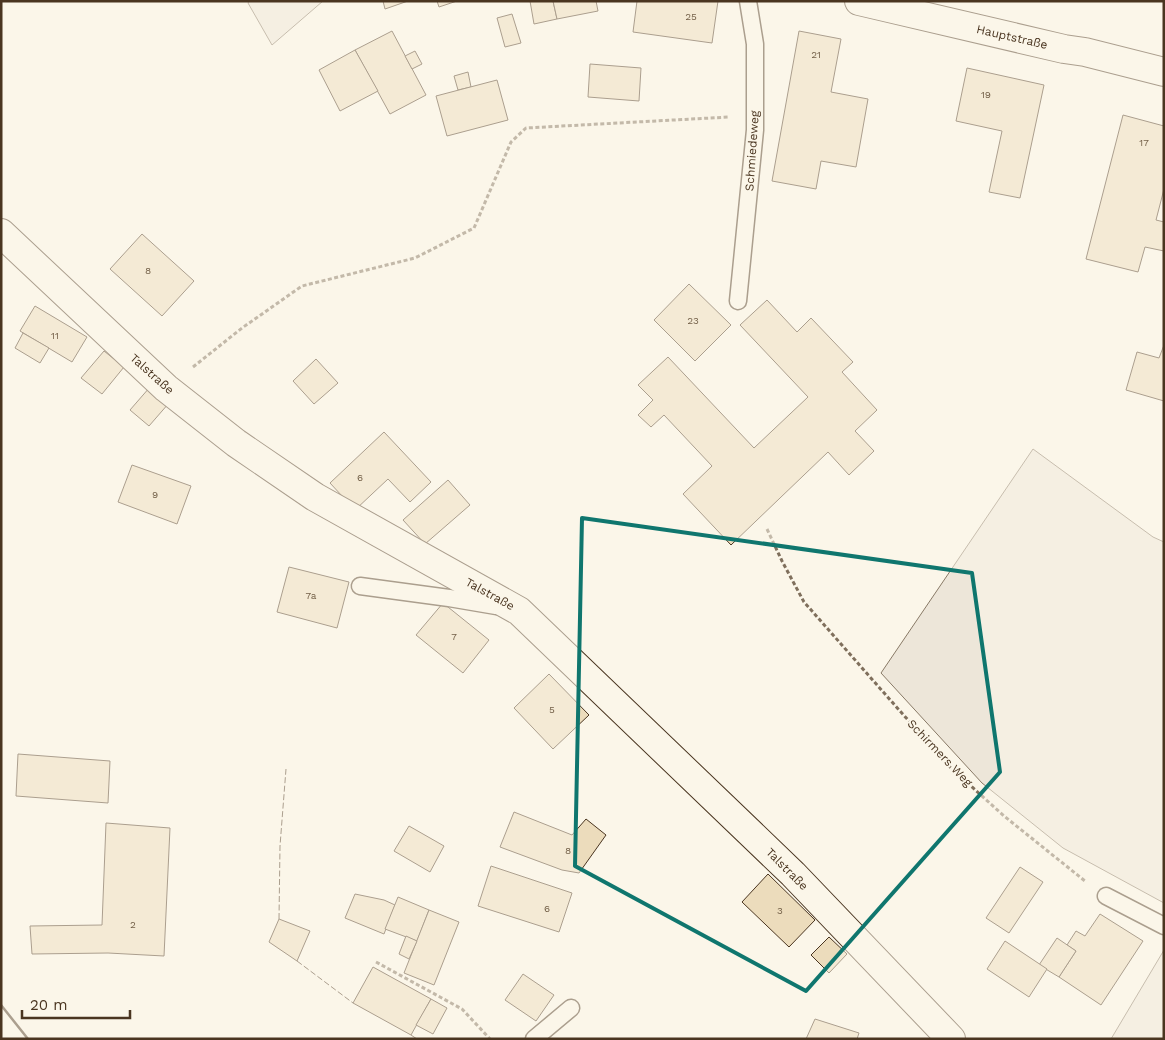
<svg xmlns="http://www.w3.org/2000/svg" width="1165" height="1040" font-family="'Work Sans',sans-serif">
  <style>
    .green { fill: #ede6d9; stroke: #887966 }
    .parking { fill: #ede7d9; stroke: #887966 }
    .building { fill: #ecdcbc; stroke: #4a3520 }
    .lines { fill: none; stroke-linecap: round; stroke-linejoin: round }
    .service-casing { stroke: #4a3520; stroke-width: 19 }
    .minor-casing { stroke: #4a3520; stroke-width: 30 }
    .tertiary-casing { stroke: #4a3520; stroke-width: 30 }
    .path { stroke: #7f6f5c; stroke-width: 3; stroke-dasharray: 4 2.5; stroke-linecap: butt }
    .service { stroke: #fbf6e9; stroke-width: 16 }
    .minor { stroke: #fbf6e9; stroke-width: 28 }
    .tertiary { stroke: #fbf6e9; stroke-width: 28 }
    .fence { stroke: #4a3520; stroke-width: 1; stroke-dasharray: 6 2.5; stroke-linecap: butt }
    .wall { stroke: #4a3520; stroke-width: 2.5 }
    .marked { fill: none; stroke: #0f766e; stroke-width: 4; stroke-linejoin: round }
    .labels { text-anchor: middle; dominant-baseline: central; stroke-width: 4; stroke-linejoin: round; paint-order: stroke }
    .number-label { font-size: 10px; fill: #725f47 }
    .street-label { font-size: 12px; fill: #4a3520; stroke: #fbf6e9 }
  </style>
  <rect width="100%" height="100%" fill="#fbf6e9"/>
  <!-- green -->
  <g class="green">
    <path d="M 1033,449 L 1153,537 L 1164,542 L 1164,903 L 1063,848 L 982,783 L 881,673 Z"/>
    <path d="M 1164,950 L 1164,1039 L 1111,1039 Z"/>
  </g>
  <!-- parking -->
  <path class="parking" d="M 249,1 L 323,1 L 272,45 L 248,3 Z"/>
  <!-- building -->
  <g class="building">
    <path d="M 383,1 L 408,1 L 385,9 Z"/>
    <path d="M 437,1 L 457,1 L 439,7 Z"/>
    <path d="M 530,1 L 553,1 L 557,19 L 534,24 Z"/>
    <path d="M 553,1 L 596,1 L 598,11 L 557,19 Z"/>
    <path d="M 637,1 L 718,1 L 712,43 L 633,32 Z"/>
    <path d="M 512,14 L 521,43 L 505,47 L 497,18 Z"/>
    <path d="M 392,31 L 426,95 L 390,114 L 355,50 Z"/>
    <path d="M 799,31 L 841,39 L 831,92 L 868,99 L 856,167 L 821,161 L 816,189 L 772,181 Z"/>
    <path d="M 355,50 L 378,91 L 340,111 L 319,70 Z"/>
    <path d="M 415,51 L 422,64 L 412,69 L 405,56 Z"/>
    <path d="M 590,64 L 641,68 L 639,101 L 588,97 Z"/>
    <path d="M 967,68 L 1044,85 L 1020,198 L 989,192 L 1002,131 L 956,121 Z"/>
    <path d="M 468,72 L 471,87 L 458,90 L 454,76 Z"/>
    <path d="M 497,80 L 508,120 L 447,136 L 436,96 Z"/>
    <path d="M 1123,115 L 1164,126 L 1164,189 L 1156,220 L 1164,222 L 1164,251 L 1145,247 L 1138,272 L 1086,259 Z"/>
    <path d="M 142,234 L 194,281 L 162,316 L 110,269 Z"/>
    <path d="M 689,284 L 731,325 L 695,361 L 654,320 Z"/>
    <path d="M 767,300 L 797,332 L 811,318 L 853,362 L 842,372 L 877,410 L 855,431 L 874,451 L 849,475 L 828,452 L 731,545 L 683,494 L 712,466 L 664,415 L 651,427 L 638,415 L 653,400 L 638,385 L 668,357 L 754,448 L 808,397 L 740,325 Z"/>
    <path d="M 35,306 L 87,337 L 72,362 L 20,331 Z"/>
    <path d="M 23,333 L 49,348 L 40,363 L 15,348 Z"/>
    <path d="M 1164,345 L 1164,401 L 1126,390 L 1137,352 L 1159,358 Z"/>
    <path d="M 104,351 L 124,367 L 102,394 L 81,378 Z"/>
    <path d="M 316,359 L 338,383 L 314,404 L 293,381 Z"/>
    <path d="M 150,387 L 169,403 L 149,426 L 130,410 Z"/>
    <path d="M 384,432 L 431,482 L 410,502 L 388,479 L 355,510 L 330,483 Z"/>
    <path d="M 132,465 L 191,486 L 177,524 L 118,502 Z"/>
    <path d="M 448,480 L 470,505 L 425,544 L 403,520 Z"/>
    <path d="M 289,567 L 349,582 L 337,628 L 277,612 Z"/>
    <path d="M 443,603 L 489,640 L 463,673 L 416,635 Z"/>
    <path d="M 549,674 L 589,715 L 553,749 L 514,708 Z"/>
    <path d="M 18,754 L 110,761 L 108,803 L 16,796 Z"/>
    <path d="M 514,812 L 572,835 L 586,819 L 606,835 L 579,873 L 562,870 L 500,847 Z"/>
    <path d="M 106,823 L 170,828 L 164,956 L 108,953 L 32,954 L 30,926 L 102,925 Z"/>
    <path d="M 409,826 L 444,846 L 430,872 L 394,851 Z"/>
    <path d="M 491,866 L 572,893 L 559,932 L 478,906 Z"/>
    <path d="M 1020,867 L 1043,882 L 1009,933 L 986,918 Z"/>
    <path d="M 768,874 L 815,920 L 789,947 L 742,902 Z"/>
    <path d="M 355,894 L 384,900 L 395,905 L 384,934 L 345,918 Z"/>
    <path d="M 398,897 L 429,910 L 417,941 L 385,929 Z"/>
    <path d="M 429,910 L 459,922 L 434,985 L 404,973 Z"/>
    <path d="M 1100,914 L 1143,941 L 1101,1005 L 1059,977 L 1076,951 L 1067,945 L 1076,931 L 1085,936 Z"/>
    <path d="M 279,919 L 310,931 L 297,961 L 269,942 Z"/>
    <path d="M 406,936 L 417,941 L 409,959 L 399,954 Z"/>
    <path d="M 829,937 L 847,954 L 829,973 L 811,955 Z"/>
    <path d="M 1057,938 L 1076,951 L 1059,977 L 1039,965 Z"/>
    <path d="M 1005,941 L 1047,969 L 1029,997 L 987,969 Z"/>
    <path d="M 373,967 L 431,999 L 411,1035 L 353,1003 Z"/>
    <path d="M 523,974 L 554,995 L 536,1021 L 505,1000 Z"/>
    <path d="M 431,999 L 447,1008 L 433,1034 L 416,1025 Z"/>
    <path d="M 815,1019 L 859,1033 L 857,1039 L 806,1039 Z"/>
  </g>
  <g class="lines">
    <defs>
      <g id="service">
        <path d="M 738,301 L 755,130 L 755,44 L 748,1"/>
        <path d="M 360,586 L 449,598 L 496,606"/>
        <path d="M 1106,896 L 1164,926"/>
        <path d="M 534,1039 L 571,1008"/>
      </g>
      <path id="minor" d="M 1,233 L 166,388 L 236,443 L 315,497 L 519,611 L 793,874 L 951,1039"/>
      <path id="tertiary" d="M 859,1 L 1064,49 L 1085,52 L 1164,72"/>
    </defs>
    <!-- service casing -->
    <use href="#service" class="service-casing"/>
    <!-- minor casing -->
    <use href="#minor" class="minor-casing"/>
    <!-- tertiary casing -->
    <use href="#tertiary" class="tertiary-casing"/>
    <!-- path -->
    <g class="path">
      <path d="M 193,367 L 242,328 L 302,286 L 415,258 L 474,228 L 511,142 L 526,128 L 729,117"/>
      <path d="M 767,529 L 782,561 L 804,602 L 900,711 L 950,767 L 1004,816 L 1085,881"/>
      <path d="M 376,962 L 462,1009 L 490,1039"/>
    </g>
    <!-- service -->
    <use href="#service" class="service"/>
    <!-- minor -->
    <use href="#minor" class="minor"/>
    <!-- tertiary -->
    <use href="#tertiary" class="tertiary"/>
    <!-- fence -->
    <g class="fence">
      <path d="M 279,919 L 280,846 L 286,769"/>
      <path d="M 297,961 L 353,1003"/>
      <path d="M 411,1035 L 417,1039"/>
    </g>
    <!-- wall -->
    <path class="wall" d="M 1,1005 L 28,1039"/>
  </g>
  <!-- marked area -->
  <path d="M0 0H1165V1040H0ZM 582,518 L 972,573 L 1000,772 L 806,991 L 575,866 Z" fill="#fbf6e9" fill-opacity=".55" fill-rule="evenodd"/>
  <path class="marked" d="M 582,518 L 972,573 L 1000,772 L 806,991 L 575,866 Z"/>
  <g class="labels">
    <!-- number labels -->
    <g class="number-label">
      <text x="691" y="16">25</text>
      <text x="816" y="54">21</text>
      <text x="986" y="94">19</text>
      <text x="1144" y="142">17</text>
      <text x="148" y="270">8</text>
      <text x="693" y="320">23</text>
      <text x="55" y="335">11</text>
      <text x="360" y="477">6</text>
      <text x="155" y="494">9</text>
      <text x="311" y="595">7a</text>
      <text x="454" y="636">7</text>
      <text x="552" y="709">5</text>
      <text x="568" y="850">8</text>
      <text x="547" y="908">6</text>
      <text x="780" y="910">3</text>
      <text x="133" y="924">2</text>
    </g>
    <!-- street labels -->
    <g class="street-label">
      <text transform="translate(1012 37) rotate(13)">Hauptstraße</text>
      <text transform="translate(752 151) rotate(-86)">Schmiedeweg</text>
      <text transform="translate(152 374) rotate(42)">Talstraße</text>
      <text transform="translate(490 594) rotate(29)">Talstraße</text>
      <text transform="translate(940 753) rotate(46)">Schirmers Weg</text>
      <text transform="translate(787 869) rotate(45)">Talstraße</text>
    </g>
  </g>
  <!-- border -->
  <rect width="1165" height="1040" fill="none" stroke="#4a3520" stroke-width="5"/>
  <!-- scale -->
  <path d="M22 1010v8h108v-8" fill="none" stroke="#4a3520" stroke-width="2.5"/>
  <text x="30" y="1010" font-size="15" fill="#4a3520" stroke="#fbf6e9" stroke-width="4" paint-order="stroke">20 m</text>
</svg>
